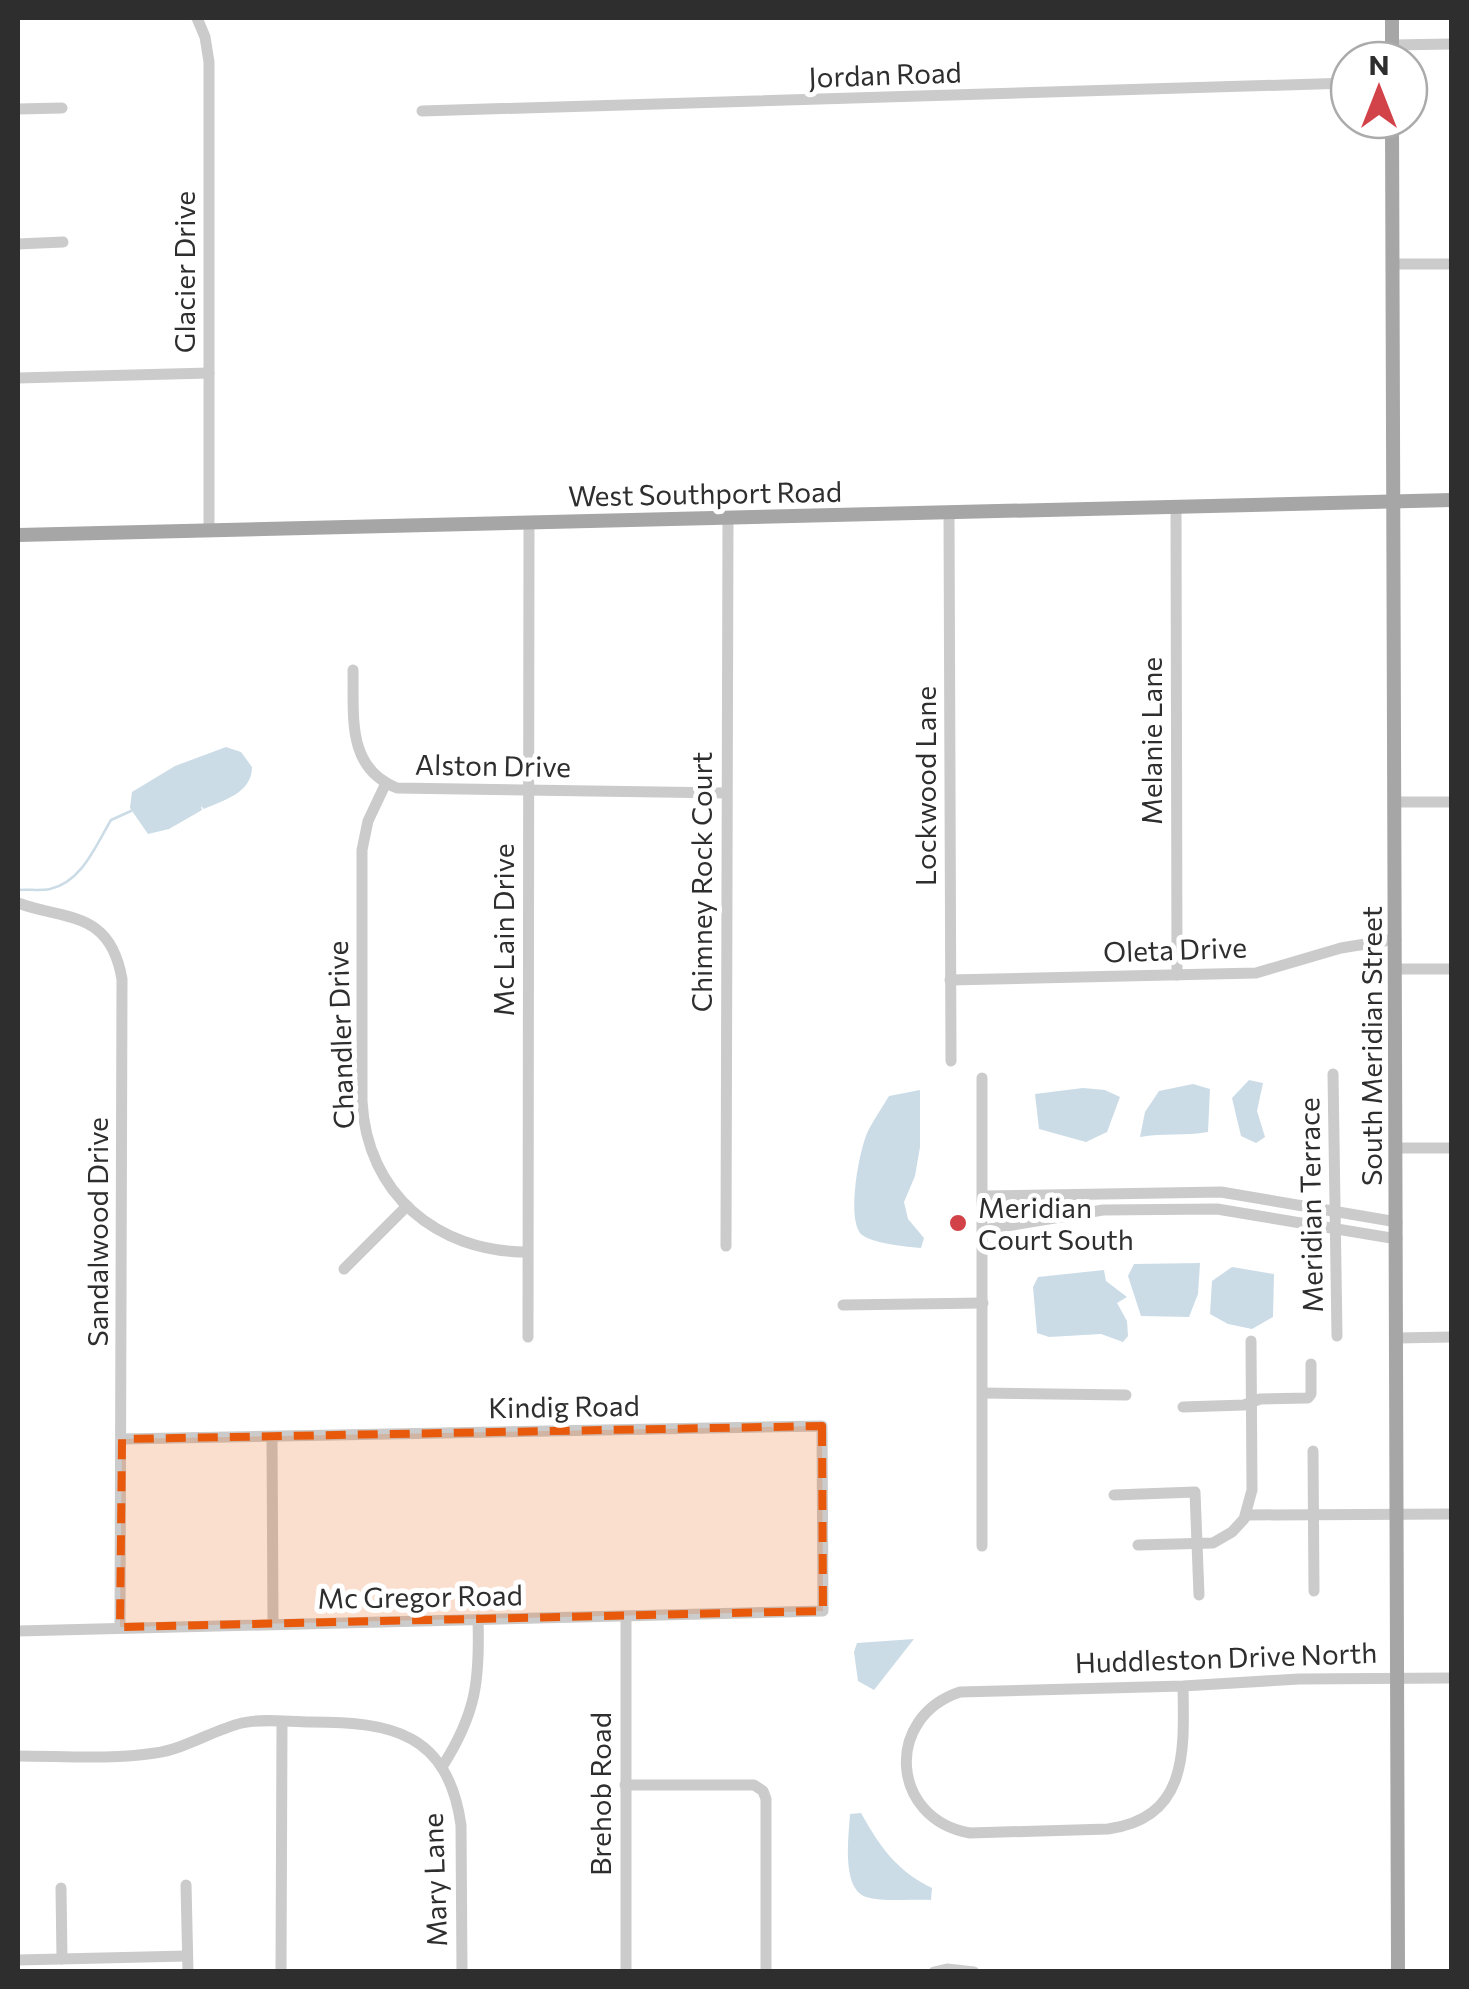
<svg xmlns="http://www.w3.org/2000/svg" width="1469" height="1989" font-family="Commissioner,sans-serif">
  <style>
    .water { fill: #cbdce7 }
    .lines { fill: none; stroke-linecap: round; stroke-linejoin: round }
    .stream { stroke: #cbdce7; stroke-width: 2.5 }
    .minor { stroke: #cbcbcb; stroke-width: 11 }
    .major { stroke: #a6a6a6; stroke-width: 14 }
    .marked { fill: #e8590c; fill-opacity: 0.2; stroke: #e8590c; stroke-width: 8; stroke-dasharray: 20 12; stroke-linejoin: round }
    .poi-dot { fill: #d24249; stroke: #fff; stroke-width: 4 }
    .labels { text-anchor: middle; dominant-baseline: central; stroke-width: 10; stroke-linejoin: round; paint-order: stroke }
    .street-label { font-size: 28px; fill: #2e2e2e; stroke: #fff }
    .poi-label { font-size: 28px; fill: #2e2e2e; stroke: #fff; text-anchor: start }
  </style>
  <rect width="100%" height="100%" fill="#fff"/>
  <!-- water -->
  <g class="water">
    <path d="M 226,747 L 241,752 L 252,767 C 252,793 224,800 204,809 L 201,806 L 202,810 L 169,829 L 148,834 L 130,808 L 132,792 L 175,766 Z"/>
    <path d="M 1249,1080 L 1263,1083 L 1257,1111 L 1265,1137 L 1256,1143 L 1241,1136 L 1232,1098 Z"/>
    <path d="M 1193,1084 L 1210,1089 L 1208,1132 C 1185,1136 1163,1133 1140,1137 L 1145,1112 L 1159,1091 Z"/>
    <path d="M 1083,1088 L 1105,1090 L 1120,1097 L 1107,1132 L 1086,1142 L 1039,1129 L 1035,1094 Z"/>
    <path d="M 920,1090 L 920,1147 L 915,1176 L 904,1202 L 908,1219 L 924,1238 L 921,1248 C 908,1247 868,1243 860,1233 C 847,1215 859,1150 868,1131 C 874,1119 882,1108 889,1096 Z"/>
    <path d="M 1200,1263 L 1198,1294 L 1189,1317 L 1141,1316 L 1128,1276 L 1134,1264 Z"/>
    <path d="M 1232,1267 L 1274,1274 L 1273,1317 L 1252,1329 L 1228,1324 L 1210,1314 L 1212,1281 Z"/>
    <path d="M 1104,1270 L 1106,1281 L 1127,1297 L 1117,1303 L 1127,1321 L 1128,1336 L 1123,1342 L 1101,1334 L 1049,1337 L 1037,1333 L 1033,1287 L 1038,1277 Z"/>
    <path d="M 914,1639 L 874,1690 L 858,1681 L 854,1652 L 857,1643 Z"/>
    <path d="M 861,1813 C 880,1847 897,1871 932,1888 L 931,1900 C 915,1899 881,1902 866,1897 C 841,1888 849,1835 850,1814 Z"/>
  </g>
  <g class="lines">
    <!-- stream -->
    <path class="stream" d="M 18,890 C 28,889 39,891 50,889 C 82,882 96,845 111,820 L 131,811"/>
    <!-- minor -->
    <g class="minor">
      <path d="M 197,18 L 205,37 L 209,62 L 209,529"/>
      <path d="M 1392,45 L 1452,44"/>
      <path d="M 18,109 L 62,108"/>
      <path d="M 422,111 L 1349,83"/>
      <path d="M 18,244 L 63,242"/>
      <path d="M 1393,264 L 1452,264"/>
      <path d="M 18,378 L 209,373"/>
      <path d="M 1176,506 L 1177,975"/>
      <path d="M 949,512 L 951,1061"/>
      <path d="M 353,670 C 354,716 346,768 397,788 L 726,793"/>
      <path d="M 386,783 L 368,821 L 362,850 L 362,1101 C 367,1194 437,1252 527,1252"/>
      <path d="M 1395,802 L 1452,802"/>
      <path d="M 18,903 C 67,921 110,910 122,979 L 120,1627"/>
      <path d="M 1396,969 L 1452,969"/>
      <path d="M 950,980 L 1256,973 L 1341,948 L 1396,939"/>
      <path d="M 1333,1074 L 1337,1336"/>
      <path d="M 1396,1148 L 1452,1148"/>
      <path d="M 983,1196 L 1221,1192 L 1397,1222"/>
      <path d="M 983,1230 L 1103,1210 L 1217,1209 L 1397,1239"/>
      <path d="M 726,1246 L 728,517"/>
      <path d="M 344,1269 L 407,1206"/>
      <path d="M 843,1305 L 983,1303"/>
      <path d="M 528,1337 L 529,522"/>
      <path d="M 1397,1338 L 1452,1337"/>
      <path d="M 983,1393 L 1126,1395"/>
      <path d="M 1183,1407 L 1244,1405 L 1260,1399 L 1308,1398 L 1311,1394 L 1311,1364"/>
      <path d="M 272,1437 L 273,1624"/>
      <path d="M 1313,1451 L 1314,1591"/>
      <path d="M 1114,1495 L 1195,1492 L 1199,1595"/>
      <path d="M 1246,1515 L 1452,1514"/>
      <path d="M 1138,1545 L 1213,1543 L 1232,1532 L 1244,1519 L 1252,1490 L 1251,1341"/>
      <path d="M 982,1546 L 982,1078"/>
      <path d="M 18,1631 L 823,1611 L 822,1426 L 122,1439"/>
      <path d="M 1183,1686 C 1184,1750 1189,1818 1108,1829 L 970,1833 C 890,1819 884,1717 960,1692 L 1183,1686 L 1299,1679 L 1452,1678"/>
      <path d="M 18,1756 C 62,1756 111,1760 155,1753 C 185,1749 213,1730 242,1723 C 264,1718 289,1722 311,1722 C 392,1722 448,1733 461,1825 L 462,1972"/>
      <path d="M 442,1767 C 476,1714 480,1681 478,1619"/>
      <path d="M 625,1785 L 754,1785 L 763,1791 L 766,1799 L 766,1972"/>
      <path d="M 186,1885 L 188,1972"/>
      <path d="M 61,1888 L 62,1959"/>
      <path d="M 18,1960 L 187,1956"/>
      <path d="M 281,1972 L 282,1722"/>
      <path d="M 626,1972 L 626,1617"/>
      <path d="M 934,1972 L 947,1969 L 974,1972"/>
    </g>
    <!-- major -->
    <g class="major">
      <path d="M 1392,18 L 1392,60"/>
      <path d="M 1392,120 L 1398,1972"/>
      <path d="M 18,535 L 1452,500"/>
    </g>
  </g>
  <!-- marked area -->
  <path class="marked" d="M 822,1426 L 823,1611 L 120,1627 L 122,1439 Z"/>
  <!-- markers -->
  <circle class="poi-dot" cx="958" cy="1223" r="10"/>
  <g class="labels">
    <!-- street labels -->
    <g class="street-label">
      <text transform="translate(885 74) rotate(-2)">Jordan Road</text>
      <text transform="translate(184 272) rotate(-90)">Glacier Drive</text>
      <text transform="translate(705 493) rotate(-1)">West Southport Road</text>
      <text transform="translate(1151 741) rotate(-90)">Melanie Lane</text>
      <text transform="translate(493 765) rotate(1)">Alston Drive</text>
      <text transform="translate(925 786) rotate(-90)">Lockwood Lane</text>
      <text transform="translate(701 882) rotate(-90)">Chimney Rock Court</text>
      <text transform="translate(503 930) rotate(-90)">Mc Lain Drive</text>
      <text transform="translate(1175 949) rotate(-2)">Oleta Drive</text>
      <text transform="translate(340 1035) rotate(-92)">Chandler Drive</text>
      <text transform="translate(1371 1046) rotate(-90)">South Meridian Street</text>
      <text transform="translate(1310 1205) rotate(-91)">Meridian Terrace</text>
      <text transform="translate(97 1232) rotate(-90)">Sandalwood Drive</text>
      <text transform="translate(564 1406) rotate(-1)">Kindig Road</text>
      <text transform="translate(420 1596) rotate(-1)">Mc Gregor Road</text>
      <text transform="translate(1226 1657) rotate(-2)">Huddleston Drive North</text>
      <text transform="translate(600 1794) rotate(-90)">Brehob Road</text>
      <text transform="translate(434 1880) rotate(-92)">Mary Lane</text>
    </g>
    <!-- poi labels -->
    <g class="poi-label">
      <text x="978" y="1207">Meridian<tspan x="978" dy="32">Court South</tspan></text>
    </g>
  </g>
  <!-- border -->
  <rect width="1469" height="1989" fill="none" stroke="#2e2e2e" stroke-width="40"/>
  <!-- north arrow -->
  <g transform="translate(1379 90)"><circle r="48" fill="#ffffff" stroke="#ababab" stroke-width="2.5"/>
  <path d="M0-8L18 38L0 25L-18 38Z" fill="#d24249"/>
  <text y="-15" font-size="28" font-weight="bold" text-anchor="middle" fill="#2e2e2e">N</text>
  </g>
</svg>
